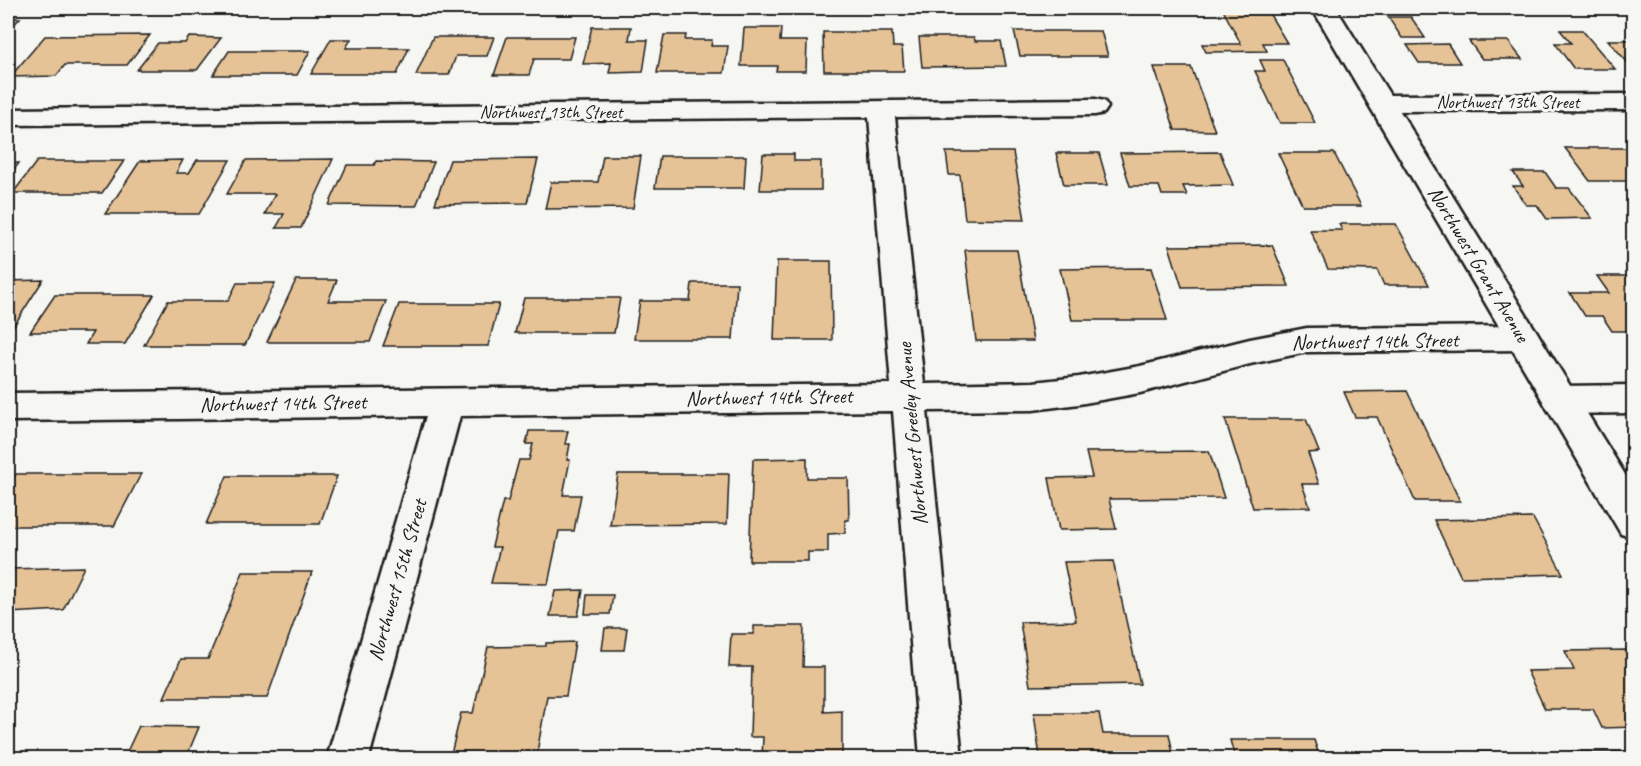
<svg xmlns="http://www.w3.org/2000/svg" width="1641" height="766" font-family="Caveat,sans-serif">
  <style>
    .building { fill: #e6c397; stroke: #1c1c1c; stroke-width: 1.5 }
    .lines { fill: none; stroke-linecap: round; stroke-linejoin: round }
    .minor-casing { stroke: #1c1c1c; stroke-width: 5 }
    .major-casing { stroke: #1c1c1c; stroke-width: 5 }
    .minor { fill: #f6f6f2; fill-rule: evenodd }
    .major { fill: #f6f6f2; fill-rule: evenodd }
    .labels { text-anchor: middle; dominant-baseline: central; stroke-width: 6; stroke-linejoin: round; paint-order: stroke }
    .far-street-label { font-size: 18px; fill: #1c1c1c; stroke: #f6f6f2 }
    .street-label { font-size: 21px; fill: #1c1c1c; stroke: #f6f6f2 }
  </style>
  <rect width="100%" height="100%" fill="#f6f6f2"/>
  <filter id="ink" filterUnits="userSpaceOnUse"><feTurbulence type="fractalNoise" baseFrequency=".0167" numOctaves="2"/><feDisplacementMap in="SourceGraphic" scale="12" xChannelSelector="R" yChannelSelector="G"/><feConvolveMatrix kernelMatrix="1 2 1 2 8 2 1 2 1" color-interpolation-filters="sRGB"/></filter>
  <g filter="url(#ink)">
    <!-- building -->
    <g class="building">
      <path d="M 1222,8 L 1266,8 L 1287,43 L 1263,43 L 1267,51 L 1206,52 L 1202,44 L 1241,44 Z"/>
      <path d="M 1388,17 L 1411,17 L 1425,38 L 1402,38 Z"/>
      <path d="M 8,18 L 20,18 L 8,31 Z"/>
      <path d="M 592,27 L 631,27 L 629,40 L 648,40 L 643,72 L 609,73 L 611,63 L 583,64 Z"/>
      <path d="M 744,28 L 781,28 L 780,41 L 807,41 L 806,71 L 776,71 L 777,66 L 741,66 Z"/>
      <path d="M 1560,30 L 1582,30 L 1615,69 L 1574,69 L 1555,43 L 1571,43 Z"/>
      <path d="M 1014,31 L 1101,31 L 1108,56 L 1020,56 Z"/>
      <path d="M 823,32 L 892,32 L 893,47 L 902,47 L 904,71 L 824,71 Z"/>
      <path d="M 150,35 L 127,65 L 65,65 L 56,76 L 10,77 L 45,36 Z"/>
      <path d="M 664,35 L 686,35 L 685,40 L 712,40 L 711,46 L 728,46 L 724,73 L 657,73 Z"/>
      <path d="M 189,37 L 221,38 L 197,70 L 137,70 L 158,43 L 185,43 Z"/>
      <path d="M 433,37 L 494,37 L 487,56 L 456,56 L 449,75 L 416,75 Z"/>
      <path d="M 507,37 L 575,37 L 569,59 L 534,59 L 529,75 L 494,75 Z"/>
      <path d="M 919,37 L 974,37 L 975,41 L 1001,41 L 1006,66 L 922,67 Z"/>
      <path d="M 331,39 L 351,39 L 346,48 L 409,48 L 397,74 L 311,74 Z"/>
      <path d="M 1608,40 L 1634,40 L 1634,63 L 1628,63 Z"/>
      <path d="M 1469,41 L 1508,41 L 1522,59 L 1482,59 Z"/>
      <path d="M 1448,44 L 1460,63 L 1419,63 L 1407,45 Z"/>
      <path d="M 229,51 L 310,51 L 297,75 L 213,75 Z"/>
      <path d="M 1260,60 L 1283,60 L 1315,123 L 1280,123 L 1255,71 L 1265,71 Z"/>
      <path d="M 1154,67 L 1191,67 L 1215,131 L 1175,130 Z"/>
      <path d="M 1565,148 L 1634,148 L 1634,181 L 1590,181 Z"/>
      <path d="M 946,152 L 1013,152 L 1025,220 L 965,219 L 960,175 L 949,175 Z"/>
      <path d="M 1220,152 L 1233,185 L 1183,186 L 1187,195 L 1162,195 L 1159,186 L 1130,186 L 1120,153 Z"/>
      <path d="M 1056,153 L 1099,153 L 1108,185 L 1064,185 Z"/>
      <path d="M 1278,153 L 1334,153 L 1361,206 L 1303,206 Z"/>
      <path d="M 763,154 L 794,154 L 794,161 L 821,161 L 821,190 L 760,190 Z"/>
      <path d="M 603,156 L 641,156 L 633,208 L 545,209 L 551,182 L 598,182 Z"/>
      <path d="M 660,156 L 746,156 L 744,188 L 655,188 Z"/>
      <path d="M 333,159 L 301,228 L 276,228 L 284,214 L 265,214 L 275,194 L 227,194 L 246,160 Z"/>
      <path d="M 538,159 L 527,203 L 435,204 L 450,160 Z"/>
      <path d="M 183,160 L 176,173 L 189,173 L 197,160 L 230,160 L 199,214 L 105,214 L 140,161 Z"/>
      <path d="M 37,161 L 124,161 L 102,193 L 13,193 Z"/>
      <path d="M 376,161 L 434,162 L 416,206 L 329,205 L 347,165 L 374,165 Z"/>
      <path d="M 8,163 L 19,163 L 8,178 Z"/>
      <path d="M 1513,172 L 1545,172 L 1556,188 L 1569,188 L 1592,218 L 1547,219 L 1537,205 L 1526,205 L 1513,186 L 1523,186 Z"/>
      <path d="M 1339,224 L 1396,224 L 1429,285 L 1384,285 L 1377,270 L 1328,269 L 1310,230 L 1342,230 Z"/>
      <path d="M 1272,245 L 1289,286 L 1182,287 L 1169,246 Z"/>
      <path d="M 965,250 L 1017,250 L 1033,341 L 976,341 Z"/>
      <path d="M 777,261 L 831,261 L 832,340 L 774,340 Z"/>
      <path d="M 1151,268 L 1167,320 L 1072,320 L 1060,269 Z"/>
      <path d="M 1597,276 L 1629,276 L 1634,282 L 1634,334 L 1632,331 L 1612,331 L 1602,316 L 1585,316 L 1570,293 L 1609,293 Z"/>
      <path d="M 43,280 L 8,335 L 8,281 Z"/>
      <path d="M 296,280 L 337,280 L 328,301 L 386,301 L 370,342 L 267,342 Z"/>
      <path d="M 237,283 L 275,283 L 245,345 L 144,345 L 168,301 L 228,301 Z"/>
      <path d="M 692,283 L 737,283 L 733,339 L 634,339 L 640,301 L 690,301 Z"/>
      <path d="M 55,295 L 154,295 L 125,344 L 86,344 L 93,332 L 30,332 Z"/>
      <path d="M 524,298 L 620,298 L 614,333 L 515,333 Z"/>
      <path d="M 399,304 L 499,304 L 488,346 L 383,346 Z"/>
      <path d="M 1407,391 L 1460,501 L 1415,501 L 1377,417 L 1355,417 L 1344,392 Z"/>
      <path d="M 1225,419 L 1306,419 L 1319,452 L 1308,453 L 1319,484 L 1302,484 L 1310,507 L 1253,508 Z"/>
      <path d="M 529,431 L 568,431 L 565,444 L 570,444 L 567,460 L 570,460 L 563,495 L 581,495 L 574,531 L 559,531 L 548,584 L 491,583 L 500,547 L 492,547 L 503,501 L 508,501 L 519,460 L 529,460 L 533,444 L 526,444 Z"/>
      <path d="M 1209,451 L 1224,498 L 1109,499 L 1116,529 L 1059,530 L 1049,478 L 1092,477 L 1086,452 Z"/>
      <path d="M 807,458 L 807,478 L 848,478 L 849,520 L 845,520 L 845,533 L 828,534 L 828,552 L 808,552 L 808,561 L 749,561 L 753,459 Z"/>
      <path d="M 16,474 L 141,474 L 114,526 L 8,526 L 8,488 Z"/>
      <path d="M 618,474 L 729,474 L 727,524 L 610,525 Z"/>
      <path d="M 227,476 L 337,476 L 320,524 L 206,524 Z"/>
      <path d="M 1533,518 L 1563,574 L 1461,577 L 1434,520 Z"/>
      <path d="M 1113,561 L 1140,684 L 1030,686 L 1020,622 L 1076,621 L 1064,562 Z"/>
      <path d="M 84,567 L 63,610 L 8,613 L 8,569 Z"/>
      <path d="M 243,572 L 312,572 L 267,698 L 164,698 L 181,659 L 208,659 Z"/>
      <path d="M 583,590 L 578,616 L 550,616 L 555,591 Z"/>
      <path d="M 587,595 L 613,595 L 610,614 L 585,614 Z"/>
      <path d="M 754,626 L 804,626 L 803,667 L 824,667 L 824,712 L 842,711 L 842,757 L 762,758 L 763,737 L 750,737 L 752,667 L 729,667 L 731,634 L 754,634 Z"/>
      <path d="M 605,628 L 627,628 L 624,650 L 602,650 Z"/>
      <path d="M 575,642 L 566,696 L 547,696 L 536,758 L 450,758 L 461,713 L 473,713 L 488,647 L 546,646 L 546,643 Z"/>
      <path d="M 1627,650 L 1634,662 L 1634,727 L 1602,728 L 1593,709 L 1545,709 L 1527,671 L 1574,670 L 1565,651 Z"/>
      <path d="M 1034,713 L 1099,713 L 1103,734 L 1169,734 L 1174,758 L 1040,758 Z"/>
      <path d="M 139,726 L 199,727 L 186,758 L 124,758 Z"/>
      <path d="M 1230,740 L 1314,740 L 1320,758 L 1235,758 Z"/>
      <path d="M 1380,752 L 1634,752 L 1634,758 L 1382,758 Z"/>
    </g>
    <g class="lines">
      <defs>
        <g id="minor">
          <path d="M 1634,94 L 1634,110 L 1382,111 L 1373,109 L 1369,103 L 1373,97 L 1382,95 Z"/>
          <path d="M 1095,99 L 1104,101 L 1108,107 L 1104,113 L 1095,115 L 895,117 L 924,384 L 1033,382 L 1079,377 L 1140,366 L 1250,339 L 1307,328 L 1524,326 L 1535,329 L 1540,338 L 1535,347 L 1524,350 L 1307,352 L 1250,364 L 1140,393 L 1079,404 L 1033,410 L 927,411 L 962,758 L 920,758 L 893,411 L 460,416 L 369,758 L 327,758 L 426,416 L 8,421 L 8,393 L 891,384 L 869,117 L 8,125 L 8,109 Z"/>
          <path d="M 1634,385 L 1634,413 L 1560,414 L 1548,410 L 1543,400 L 1548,390 L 1560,386 Z"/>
        </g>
        <path id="major" d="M 1312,8 L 1336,8 L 1634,489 L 1634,538 L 1621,534 Z"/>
      </defs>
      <!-- minor casing -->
      <use href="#minor" class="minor-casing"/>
      <!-- major casing -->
      <use href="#major" class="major-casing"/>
      <!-- minor -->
      <use href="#minor" class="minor"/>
      <!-- major -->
      <use href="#major" class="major"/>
    </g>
  </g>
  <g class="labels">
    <!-- far-street labels -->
    <g class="far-street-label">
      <text x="1508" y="102">Northwest 13th Street</text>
      <text x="551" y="112">Northwest 13th Street</text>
    </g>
    <!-- street labels -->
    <g class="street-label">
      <text transform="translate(1479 264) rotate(59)">Northwest Grant Avenue</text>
      <text transform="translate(1375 341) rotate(-1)">Northwest 14th Street</text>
      <text transform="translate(769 397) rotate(-1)">Northwest 14th Street</text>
      <text transform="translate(283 403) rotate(-1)">Northwest 14th Street</text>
      <text transform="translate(912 434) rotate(-95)">Northwest Greeley Avenue</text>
      <text transform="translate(397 580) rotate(-74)">Northwest 15th Street</text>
    </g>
  </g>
  <!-- margin -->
  <rect width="1641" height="766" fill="none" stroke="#f6f6f2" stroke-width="30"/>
  <rect x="15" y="15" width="1611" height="736" fill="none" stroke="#1c1c1c" stroke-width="2" filter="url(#ink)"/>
</svg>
